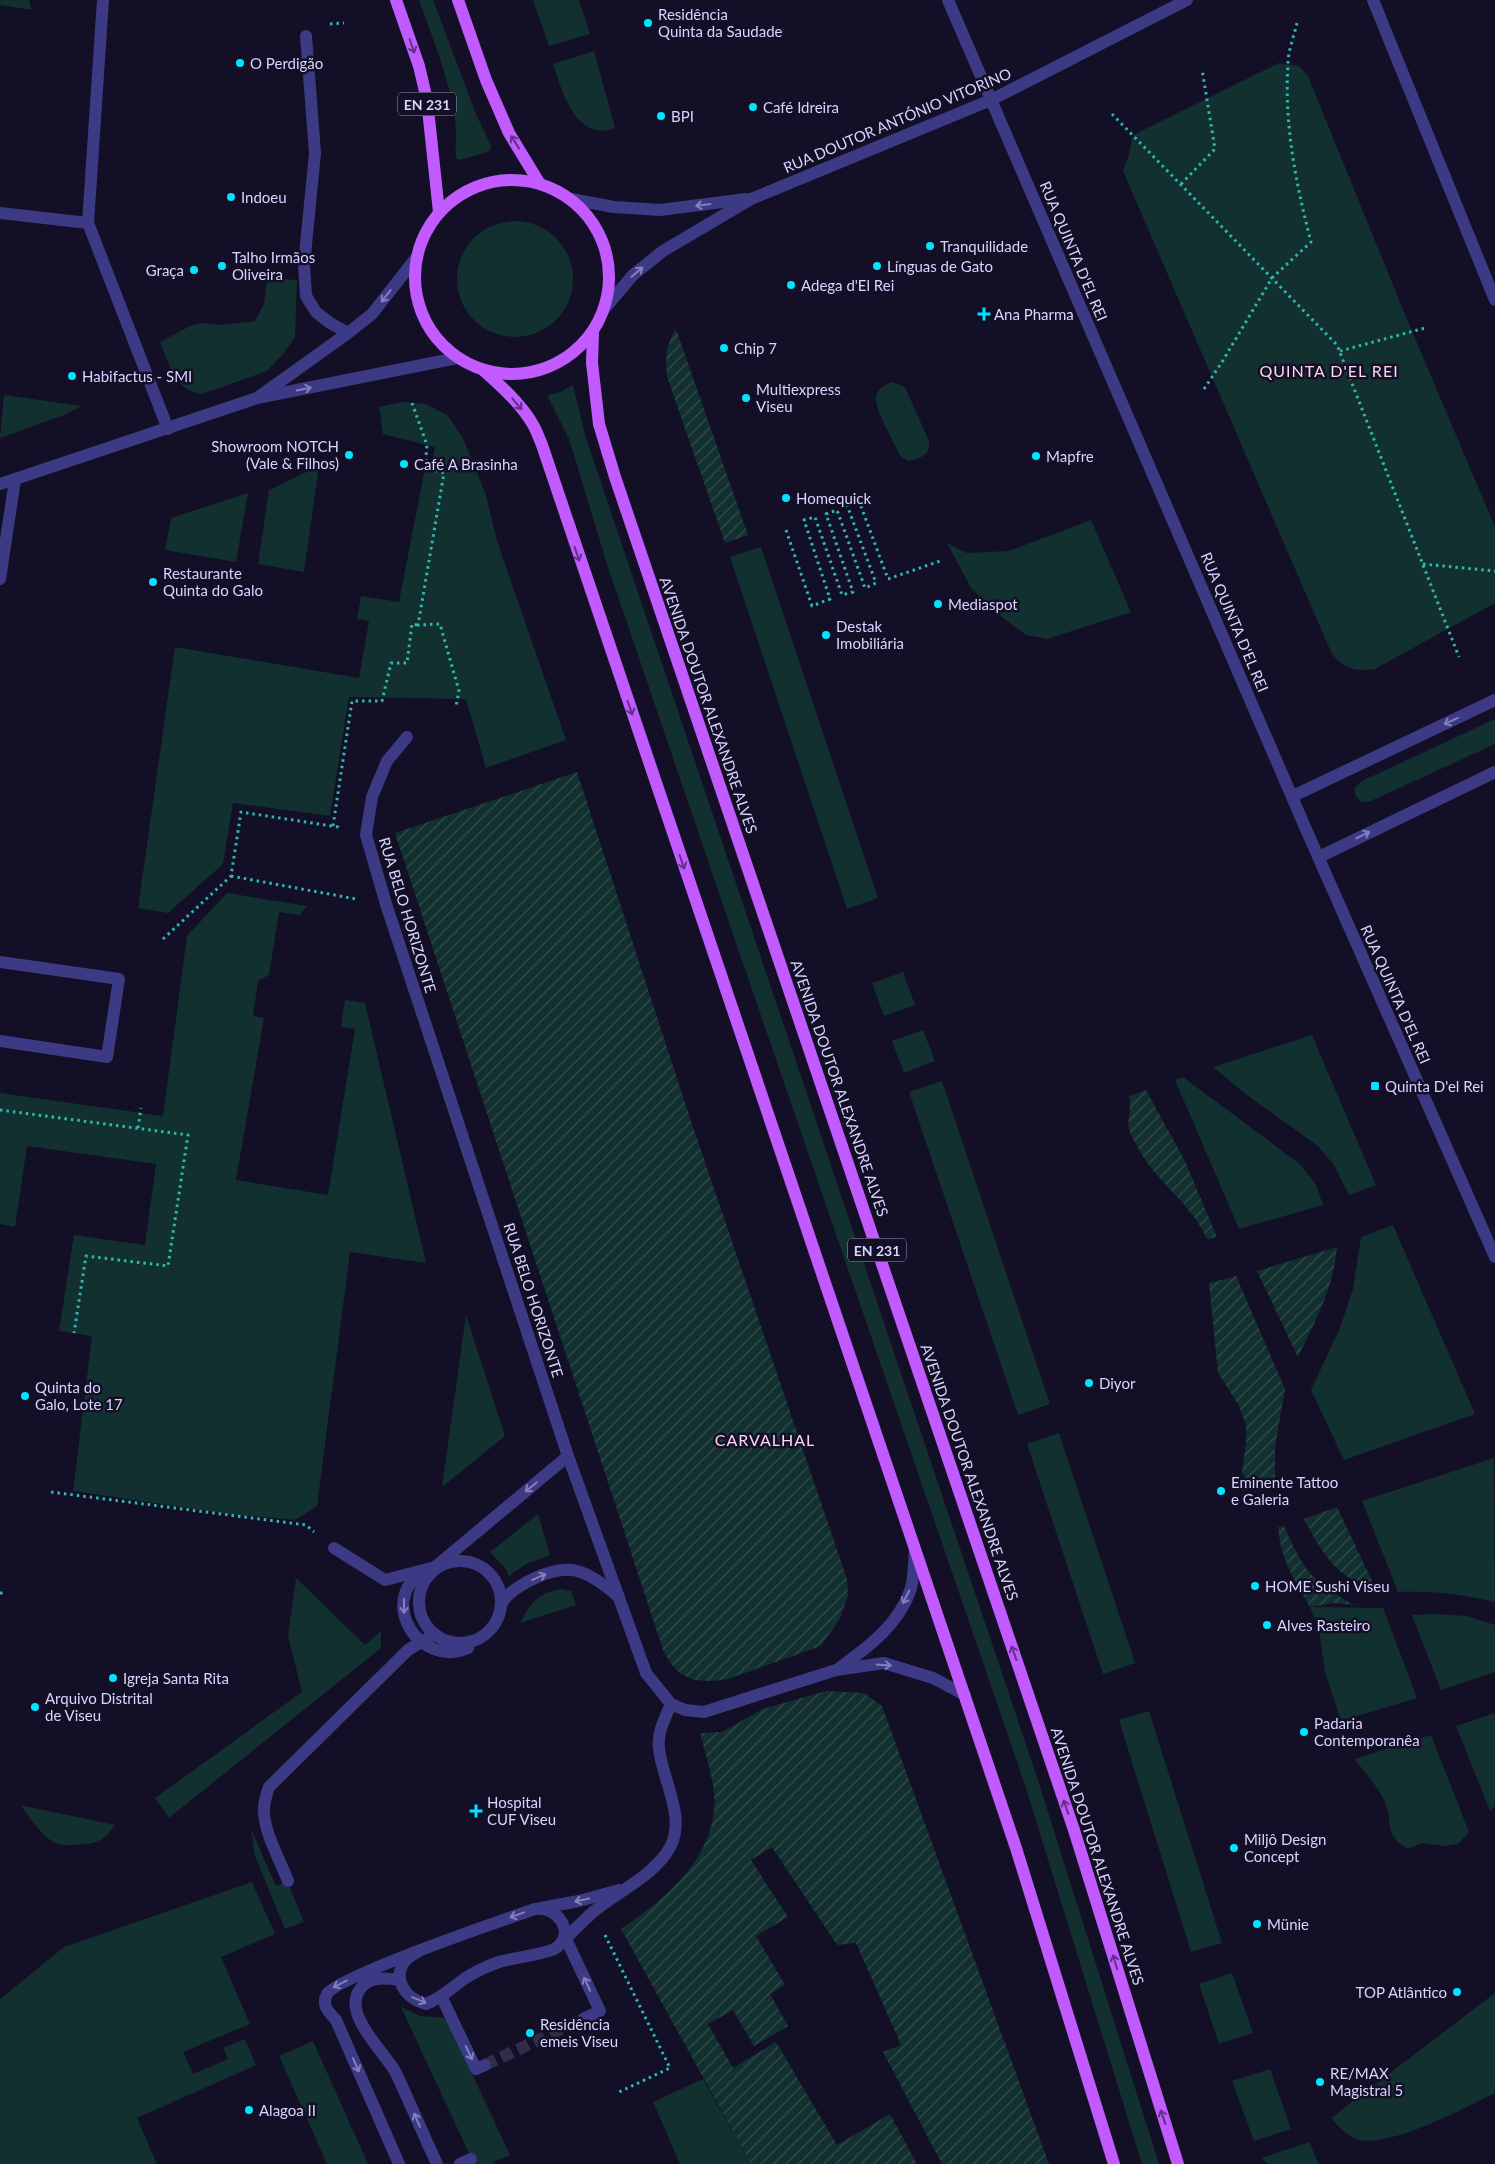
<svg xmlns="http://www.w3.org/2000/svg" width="1495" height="2164" font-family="Lato,sans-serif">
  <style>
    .green { fill: #12302f }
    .garden { fill: url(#garden-furrows) }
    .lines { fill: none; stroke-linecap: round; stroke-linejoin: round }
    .minor-tunnel { stroke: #312d47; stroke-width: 12; stroke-dasharray: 12 6; stroke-linecap: butt }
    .path { stroke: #2fb8b0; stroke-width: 3; stroke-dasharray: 2.5 4; stroke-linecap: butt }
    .minor { stroke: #3d3a85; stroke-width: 12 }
    .major { stroke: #c25bff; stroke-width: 12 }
    .oneway { stroke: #623188 }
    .oneway2 { stroke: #837fbc }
    .poi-dot { fill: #00e5ff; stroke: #130f26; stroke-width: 2 }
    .labels { text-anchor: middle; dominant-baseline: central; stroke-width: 5; stroke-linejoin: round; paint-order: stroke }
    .shield { fill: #130f26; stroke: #9e99be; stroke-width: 1 }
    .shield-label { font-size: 14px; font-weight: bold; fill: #d9d4ff }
    .poi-label { font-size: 15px; fill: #d9d4ff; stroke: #130f26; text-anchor: start }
    .street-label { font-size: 15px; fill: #d9d4ff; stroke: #130f26 }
    .neighbourhood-label { font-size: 16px; letter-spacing: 1px; fill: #ffd6f0; stroke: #130f26 }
  </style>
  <defs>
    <pattern id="garden-furrows" width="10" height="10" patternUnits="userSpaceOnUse" patternTransform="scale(1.25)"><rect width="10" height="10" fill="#12302f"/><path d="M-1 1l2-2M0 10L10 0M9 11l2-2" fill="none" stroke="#344d4e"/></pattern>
  </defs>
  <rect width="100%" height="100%" fill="#130f26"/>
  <!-- green -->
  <g class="green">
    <path d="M 0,0 L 29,0 L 32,10 L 0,5 Z"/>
    <path d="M 419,0 L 433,0 L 476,114 L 491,146 L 490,151 L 460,160 L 456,158 C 455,145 457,132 455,119 C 449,77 433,39 419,0 Z"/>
    <path d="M 533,0 L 579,0 L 590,34 L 549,46 Z"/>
    <path d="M 594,51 L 615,128 C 576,143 562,91 553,64 Z"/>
    <path d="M 1279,63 L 1299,66 L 1308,76 L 1406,317 L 1495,527 L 1495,603 L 1375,669 C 1355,672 1342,668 1331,652 L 1123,171 L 1129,154 L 1133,135 Z"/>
    <circle cx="515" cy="279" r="58"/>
    <path d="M 267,278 L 297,280 L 295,337 L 284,353 L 267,371 L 202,394 C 174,390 170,365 160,342 L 192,325 L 204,323 L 222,325 L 255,321 L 264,304 Z"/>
    <path d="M 893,382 L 905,387 L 929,441 C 931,455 920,459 908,461 L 900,456 C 895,444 874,408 876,397 C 878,388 885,384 893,382 Z"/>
    <path d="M 573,385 L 585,435 L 1037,1777 L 1159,2164 L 1142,2164 L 1024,1782 L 722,902 L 607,564 L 569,439 L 547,395 L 558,393 Z"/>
    <path d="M 4,395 L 81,406 L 64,415 L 0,438 Z"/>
    <path d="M 402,402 L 425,404 L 447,415 L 463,438 L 486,495 L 497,541 L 566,740 L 486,768 L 466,699 L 349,697 L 330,816 L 233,803 L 223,864 L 168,913 L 138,908 L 175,647 L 359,678 L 369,621 L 357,619 L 361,596 L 399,602 L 425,468 L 439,469 L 431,467 L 435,447 L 383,434 L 379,407 Z"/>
    <path d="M 319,466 L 304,572 L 258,564 L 269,490 Z"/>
    <path d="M 248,493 L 236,562 L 165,550 L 171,518 Z"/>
    <path d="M 1091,520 L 1131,612 L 1047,639 L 1026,635 L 998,614 L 971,588 L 947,543 L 967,553 L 1009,551 Z"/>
    <path d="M 761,547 L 878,898 L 847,909 L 730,557 Z"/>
    <path d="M 1495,719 L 1495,744 L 1371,801 L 1361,802 L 1356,796 L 1354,789 L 1362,781 Z"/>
    <path d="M 227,893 L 307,906 L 300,915 L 279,912 L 269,975 L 258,981 L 253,1016 L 264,1018 L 236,1180 L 328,1195 L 355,1029 L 341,1027 L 345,1000 L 365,1003 L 426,1263 L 350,1252 L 317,1506 L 295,1520 L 229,1514 L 73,1491 L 92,1336 L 59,1331 L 74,1235 L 145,1245 L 156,1164 L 27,1146 L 15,1227 L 0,1224 L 0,1093 L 163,1116 L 187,936 Z"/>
    <path d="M 903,972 L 915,1005 L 884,1016 L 872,983 Z"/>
    <path d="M 923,1030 L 935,1061 L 904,1073 L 892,1041 Z"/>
    <path d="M 1312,1035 L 1376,1185 L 1349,1195 L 1334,1165 L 1318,1146 L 1243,1092 L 1213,1067 Z"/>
    <path d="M 1183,1077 L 1301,1165 L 1316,1185 L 1323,1205 L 1239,1229 L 1175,1080 Z"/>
    <path d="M 942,1081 L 1050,1404 L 1018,1415 L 909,1092 Z"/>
    <path d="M 1393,1225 L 1475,1414 L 1344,1460 L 1311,1390 L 1340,1328 L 1353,1289 L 1361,1237 Z"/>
    <path d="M 466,1315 L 505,1436 L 442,1487 Z"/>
    <path d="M 1059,1433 L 1135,1663 L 1103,1674 L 1027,1444 Z"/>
    <path d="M 1494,1458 L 1495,1602 C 1463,1594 1432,1591 1398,1592 L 1362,1501 Z"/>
    <path d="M 538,1514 L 550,1555 L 526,1564 L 509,1576 L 506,1569 L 490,1552 Z"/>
    <path d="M 296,1578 L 365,1645 L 381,1631 L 381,1648 L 169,1818 L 155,1798 L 302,1692 L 288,1636 Z"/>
    <path d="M 561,1589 L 571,1591 L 576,1605 L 520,1623 C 531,1603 537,1593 561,1589 Z"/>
    <path d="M 1310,1607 L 1383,1608 L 1417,1698 L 1341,1721 L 1325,1672 L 1319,1629 Z"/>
    <path d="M 1435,1614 L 1467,1616 L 1495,1625 L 1495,1672 L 1441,1690 L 1412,1615 Z"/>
    <path d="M 1149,1711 L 1222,1943 L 1191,1952 L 1119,1720 Z"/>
    <path d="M 1495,1713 L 1495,1806 L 1490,1811 L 1456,1726 Z"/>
    <path d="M 1431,1735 L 1469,1832 L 1458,1844 L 1445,1846 L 1422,1843 L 1408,1849 C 1382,1835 1394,1820 1384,1800 C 1376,1784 1365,1772 1354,1759 Z"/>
    <path d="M 20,1805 L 115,1825 C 111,1831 105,1838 98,1841 C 90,1845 63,1847 55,1843 C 41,1836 30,1817 20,1805 Z"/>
    <path d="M 251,1829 L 276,1886 L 287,1881 L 304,1922 L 285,1929 L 255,1856 Z"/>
    <path d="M 252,1882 L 275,1934 L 221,1957 L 250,2024 L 183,2052 L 193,2074 L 228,2059 L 223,2048 L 245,2039 L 256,2065 L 137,2118 L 157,2164 L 0,2164 L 0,1999 L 64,1947 Z"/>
    <path d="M 1232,1973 L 1253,2033 L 1219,2044 L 1199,1984 Z"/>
    <path d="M 1495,1993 L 1495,2093 C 1466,2107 1384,2152 1354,2138 C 1345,2134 1338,2126 1331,2118 Z"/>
    <path d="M 401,2007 L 420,2016 L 446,2018 L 510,2155 L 494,2162 L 495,2164 L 474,2164 Z"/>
    <path d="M 313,2041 L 368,2164 L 327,2164 L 279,2056 Z"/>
    <path d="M 1270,2069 L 1291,2129 L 1254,2141 L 1232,2081 Z"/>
    <path d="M 703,2079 L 751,2164 L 680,2164 L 653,2102 Z"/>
    <path d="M 1309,2142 L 1319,2164 L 1267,2164 L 1262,2158 Z"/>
  </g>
  <!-- garden -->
  <g class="garden">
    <path d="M 676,329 L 748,535 L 725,543 L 667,377 C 665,359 666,344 676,329 Z"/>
    <path d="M 577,772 L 691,1121 L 847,1579 L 848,1596 L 840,1618 L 821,1646 L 728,1679 C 696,1684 678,1681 663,1650 L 395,833 Z"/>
    <path d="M 1146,1090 L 1185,1161 L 1217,1237 L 1207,1239 C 1191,1203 1156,1182 1138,1148 C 1135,1142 1131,1136 1129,1130 C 1127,1119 1132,1108 1129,1096 Z"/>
    <path d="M 1337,1247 C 1333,1290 1316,1319 1298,1357 L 1257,1271 Z"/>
    <path d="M 1236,1276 L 1285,1389 L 1275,1447 L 1275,1480 L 1258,1486 L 1248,1482 L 1242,1473 L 1246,1442 L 1246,1425 L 1238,1404 L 1218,1373 L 1209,1283 Z"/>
    <path d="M 1337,1507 L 1376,1589 C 1336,1579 1322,1553 1304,1519 Z"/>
    <path d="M 1284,1526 C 1303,1569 1312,1583 1355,1605 L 1334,1603 L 1310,1607 C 1294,1579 1281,1560 1278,1527 Z"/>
    <path d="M 826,1691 L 864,1693 L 882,1706 L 1049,2164 L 942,2164 L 883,2052 L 901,2045 L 856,1943 L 837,1945 L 772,1847 L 751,1860 L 788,1917 L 756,1936 L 785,1985 L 770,1994 L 788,2026 L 754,2046 L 733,2010 L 708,2024 L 733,2068 L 776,2042 L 837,2145 L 890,2114 L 917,2164 L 751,2164 L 621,1929 C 667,1898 719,1855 714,1793 C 712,1773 705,1753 700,1733 L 722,1732 L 763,1709 Z"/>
  </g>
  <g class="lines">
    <!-- minor-tunnel -->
    <path class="minor-tunnel" d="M 485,2065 L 583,2019"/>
    <!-- path -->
    <g class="path">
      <path d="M 330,24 L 344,23"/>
      <path d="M 1112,114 L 1337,345 L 1459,657"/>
      <path d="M 1181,184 L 1215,149 L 1202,69"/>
      <path d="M 1340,351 L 1425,328"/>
      <path d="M 1204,389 L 1222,362 L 1272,278 L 1311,242 C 1296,184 1284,125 1288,64 C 1288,51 1294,36 1297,23"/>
      <path d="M 412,403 L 427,445 L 425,468 L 444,473 L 418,625 L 440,624 L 459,691 L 456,706"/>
      <path d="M 786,530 L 812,606 L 830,599 L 804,520 L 815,517 L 842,595 L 853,592 L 826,514 L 837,510 L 865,588 L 876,583 L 847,505 L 859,501 L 888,579 L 943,560"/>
      <path d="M 1423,564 L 1495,571"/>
      <path d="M 333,826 L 352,701 L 382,701 L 391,663 L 407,663 L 412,624 L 418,625"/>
      <path d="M 231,876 L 356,899"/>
      <path d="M 163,939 L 231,876 L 241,812 L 338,827 L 339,829"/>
      <path d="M 0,1110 L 188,1135 L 168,1266 L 86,1256 L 74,1333"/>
      <path d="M 138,1128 L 141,1108"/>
      <path d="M 51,1492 L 306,1525 L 314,1532"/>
      <path d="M 0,1593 L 3,1593"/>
      <path d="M 605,1935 L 670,2068 L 617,2093"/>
    </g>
    <!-- minor -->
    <g class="minor">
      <path d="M 103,0 L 88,223 L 168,429"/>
      <path d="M 948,0 L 1305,827 L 1495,1257"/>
      <path d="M 1373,0 L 1495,300"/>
      <path d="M 306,36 L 315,153 L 304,265 L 306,296 L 316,312 L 330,323 L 348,333"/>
      <path d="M 571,199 L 614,207 L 660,210 L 746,199"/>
      <path d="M 0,213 L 88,223"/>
      <path d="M 605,308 L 633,275 L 663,251 L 751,199 L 991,100 L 1187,0"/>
      <path d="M 260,396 L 348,333 L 372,314 L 416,258"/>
      <path d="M 0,484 L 257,398 L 457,358"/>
      <path d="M 0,579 L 15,480"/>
      <path d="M 407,737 L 387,761 L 372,797 L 366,835 L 386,904 L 568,1456 L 646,1673 L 671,1704 L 685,1710 L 704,1712 L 836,1670 L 884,1663 L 933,1678 L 965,1695"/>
      <path d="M 1293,796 L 1495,700"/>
      <path d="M 1319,857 L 1495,772"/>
      <path d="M 0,962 L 119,979 L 107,1057 L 0,1041"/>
      <path d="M 334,1548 L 385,1580 L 435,1567 L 568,1456"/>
      <circle cx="460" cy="1602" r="41"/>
      <path d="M 422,1572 C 377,1603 421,1669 468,1648"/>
      <path d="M 501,1605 C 506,1594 517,1588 527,1582 C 569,1560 585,1569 619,1597"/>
      <path d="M 838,1669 C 867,1648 900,1624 911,1588 C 914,1576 914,1561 915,1549"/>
      <path d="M 288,1881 C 280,1860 266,1836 264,1814 C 263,1804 266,1796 269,1787 L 408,1650 L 435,1634"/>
      <path d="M 541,1908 L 579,1901 L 619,1890"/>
      <path d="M 566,1939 L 600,2011 L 583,2019"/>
      <path d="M 560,1944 C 571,1933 582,1922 593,1912 C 617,1892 646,1880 665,1855 C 691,1823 662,1782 659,1748 C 657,1733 665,1718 671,1704"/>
      <path d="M 400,1980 C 386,1978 370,1976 361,1988 C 340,2013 385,2052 396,2073 C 410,2103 423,2134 437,2164"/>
      <path d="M 441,1996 L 476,2069 L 485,2065"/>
      <path d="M 399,2164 L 336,2020 C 329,2012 321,2006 327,1994 C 336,1977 506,1919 535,1909 C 558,1906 576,1933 556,1948 C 547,1954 512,1958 499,1962 C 488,1966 474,1972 464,1979 C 452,1988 440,1999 426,2004 C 398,1997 388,1965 418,1952"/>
      <path d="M 460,2164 L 471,2159"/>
    </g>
    <!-- major -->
    <g class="major">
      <path d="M 396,0 L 419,66 L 427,100 L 439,212"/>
      <path d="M 458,0 L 486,80 L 509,133 L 540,184"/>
      <circle cx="512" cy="277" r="97"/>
      <path d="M 593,333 L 592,363 L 599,424 L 615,477 L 1074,1830 L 1178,2164"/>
      <path d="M 483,370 C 501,386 520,403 532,423 C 536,429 539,438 542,445 L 1016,1848 L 1114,2164"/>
    </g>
  </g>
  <!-- one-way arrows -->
  <defs><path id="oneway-shaft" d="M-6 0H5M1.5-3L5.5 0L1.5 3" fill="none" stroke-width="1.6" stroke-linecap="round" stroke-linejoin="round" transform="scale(1.25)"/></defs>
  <g class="oneway">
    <use href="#oneway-shaft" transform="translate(412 46) rotate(71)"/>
    <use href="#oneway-shaft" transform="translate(515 142) rotate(-122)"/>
    <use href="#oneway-shaft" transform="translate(517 404) rotate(50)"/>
    <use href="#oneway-shaft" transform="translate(577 554) rotate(71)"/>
    <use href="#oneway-shaft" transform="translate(630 708) rotate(71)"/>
    <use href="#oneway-shaft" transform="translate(682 862) rotate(71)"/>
    <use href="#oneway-shaft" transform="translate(1014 1653) rotate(-109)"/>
    <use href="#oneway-shaft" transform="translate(1066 1807) rotate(-109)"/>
    <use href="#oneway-shaft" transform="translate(1115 1962) rotate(-107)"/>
    <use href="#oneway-shaft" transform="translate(1163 2117) rotate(-109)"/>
  </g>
  <g class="oneway2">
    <use href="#oneway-shaft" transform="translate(703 205) rotate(173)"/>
    <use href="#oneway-shaft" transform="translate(637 272) rotate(-41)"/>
    <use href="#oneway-shaft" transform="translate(386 296) rotate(128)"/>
    <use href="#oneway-shaft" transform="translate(304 389) rotate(-11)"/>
    <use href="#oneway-shaft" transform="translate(1451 721) rotate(155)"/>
    <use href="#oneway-shaft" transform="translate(1363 835) rotate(-26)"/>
    <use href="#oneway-shaft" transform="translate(531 1487) rotate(140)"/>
    <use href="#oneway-shaft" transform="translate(539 1577) rotate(-24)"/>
    <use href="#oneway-shaft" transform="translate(906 1597) rotate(117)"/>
    <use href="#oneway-shaft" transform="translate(404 1606) rotate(89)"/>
    <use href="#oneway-shaft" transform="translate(884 1665) rotate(4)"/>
    <use href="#oneway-shaft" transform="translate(582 1900) rotate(168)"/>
    <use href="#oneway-shaft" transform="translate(517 1915) rotate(160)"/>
    <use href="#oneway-shaft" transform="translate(340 1984) rotate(153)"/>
    <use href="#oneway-shaft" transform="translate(587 1984) rotate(-115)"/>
    <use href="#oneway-shaft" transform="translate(419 2000) rotate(23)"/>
    <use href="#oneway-shaft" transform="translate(469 2053) rotate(64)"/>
    <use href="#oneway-shaft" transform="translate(356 2065) rotate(66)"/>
    <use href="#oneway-shaft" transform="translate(417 2120) rotate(-114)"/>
  </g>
  <!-- markers -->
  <g class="poi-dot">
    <circle cx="648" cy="23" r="5"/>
    <circle cx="240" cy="63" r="5"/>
    <circle cx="753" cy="107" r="5"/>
    <circle cx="661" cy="116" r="5"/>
    <circle cx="231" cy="197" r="5"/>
    <circle cx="930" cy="246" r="5"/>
    <circle cx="222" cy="266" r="5"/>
    <circle cx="877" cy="266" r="5"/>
    <circle cx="194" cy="270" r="5"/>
    <circle cx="791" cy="285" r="5"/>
    <path d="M981.5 306.5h5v5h5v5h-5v5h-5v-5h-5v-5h5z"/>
    <circle cx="724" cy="348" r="5"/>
    <circle cx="72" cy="376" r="5"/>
    <circle cx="746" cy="398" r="5"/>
    <circle cx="349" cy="455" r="5"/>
    <circle cx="1036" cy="456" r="5"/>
    <circle cx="404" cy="464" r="5"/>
    <circle cx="786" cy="498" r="5"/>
    <circle cx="153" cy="582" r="5"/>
    <circle cx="938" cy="604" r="5"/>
    <circle cx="826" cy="635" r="5"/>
    <rect x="1370" y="1081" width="10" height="10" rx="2.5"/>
    <circle cx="1089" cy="1383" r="5"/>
    <circle cx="25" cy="1396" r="5"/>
    <circle cx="1221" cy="1491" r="5"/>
    <circle cx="1255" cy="1586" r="5"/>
    <circle cx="1267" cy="1625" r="5"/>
    <circle cx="113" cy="1678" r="5"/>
    <circle cx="35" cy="1707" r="5"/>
    <circle cx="1304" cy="1732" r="5"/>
    <path d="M473.5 1803.5h5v5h5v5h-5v5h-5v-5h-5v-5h5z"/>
    <circle cx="1234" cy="1848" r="5"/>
    <circle cx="1257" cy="1924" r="5"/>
    <circle cx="1457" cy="1992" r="5"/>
    <circle cx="530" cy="2033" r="5"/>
    <circle cx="1320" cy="2082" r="5"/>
    <circle cx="249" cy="2110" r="5"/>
  </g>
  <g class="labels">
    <!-- shield labels -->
    <g class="shield">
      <rect x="398" y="92.5" width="58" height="23" rx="4"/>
      <rect x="848" y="1238.5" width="58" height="23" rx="4"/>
    </g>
    <g class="shield-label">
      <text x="427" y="104">EN 231</text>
      <text x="877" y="1250">EN 231</text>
    </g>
    <!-- poi labels -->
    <g class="poi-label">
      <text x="658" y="14">Residência<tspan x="658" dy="17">Quinta da Saudade</tspan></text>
      <text x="250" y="63">O Perdigão</text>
      <text x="763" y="107">Café Idreira</text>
      <text x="671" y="116">BPI</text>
      <text x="241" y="197">Indoeu</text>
      <text x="940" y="246">Tranquilidade</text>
      <text x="232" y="257">Talho Irmãos<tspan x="232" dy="17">Oliveira</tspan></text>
      <text x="887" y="266">Línguas de Gato</text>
      <text x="184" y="270" text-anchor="end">Graça</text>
      <text x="801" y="285">Adega d'El Rei</text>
      <text x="994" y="314">Ana Pharma</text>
      <text x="734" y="348">Chip 7</text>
      <text x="82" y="376">Habifactus - SMI</text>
      <text x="756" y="389">Multiexpress<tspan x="756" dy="17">Viseu</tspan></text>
      <text x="339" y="446" text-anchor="end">Showroom NOTCH<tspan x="339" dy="17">(Vale &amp; Filhos)</tspan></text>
      <text x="1046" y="456">Mapfre</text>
      <text x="414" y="464">Café A Brasinha</text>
      <text x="796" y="498">Homequick</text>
      <text x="163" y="573">Restaurante<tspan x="163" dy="17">Quinta do Galo</tspan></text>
      <text x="948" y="604">Mediaspot</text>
      <text x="836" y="626">Destak<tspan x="836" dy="17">Imobiliária</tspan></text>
      <text x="1385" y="1086">Quinta D'el Rei</text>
      <text x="1099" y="1383">Diyor</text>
      <text x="35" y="1387">Quinta do<tspan x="35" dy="17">Galo, Lote 17</tspan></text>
      <text x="1231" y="1482">Eminente Tattoo<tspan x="1231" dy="17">e Galeria</tspan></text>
      <text x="1265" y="1586">HOME Sushi Viseu</text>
      <text x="1277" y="1625">Alves Rasteiro</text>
      <text x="123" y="1678">Igreja Santa Rita</text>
      <text x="45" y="1698">Arquivo Distrital<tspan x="45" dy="17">de Viseu</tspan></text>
      <text x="1314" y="1723">Padaria<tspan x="1314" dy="17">Contemporanêa</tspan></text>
      <text x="487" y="1802">Hospital<tspan x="487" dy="17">CUF Viseu</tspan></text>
      <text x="1244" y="1839">Miljô Design<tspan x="1244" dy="17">Concept</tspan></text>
      <text x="1267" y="1924">Münie</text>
      <text x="1447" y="1992" text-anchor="end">TOP Atlântico</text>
      <text x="540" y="2024">Residência<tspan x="540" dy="17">emeis Viseu</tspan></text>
      <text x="1330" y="2073">RE/MAX<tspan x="1330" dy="17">Magistral 5</tspan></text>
      <text x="259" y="2110">Alagoa II</text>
    </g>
    <!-- street labels -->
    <g class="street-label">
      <text transform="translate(897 120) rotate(-23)">RUA DOUTOR ANTÓNIO VITORINO</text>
      <text transform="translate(1074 251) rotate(67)">RUA QUINTA D'EL REI</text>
      <text transform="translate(1235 622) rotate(67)">RUA QUINTA D'EL REI</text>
      <text transform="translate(709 705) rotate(71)">AVENIDA DOUTOR ALEXANDRE ALVES</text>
      <text transform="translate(408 915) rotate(73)">RUA BELO HORIZONTE</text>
      <text transform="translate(1396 994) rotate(66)">RUA QUINTA D'EL REI</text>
      <text transform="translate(840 1088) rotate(71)">AVENIDA DOUTOR ALEXANDRE ALVES</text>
      <text transform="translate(534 1300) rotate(72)">RUA BELO HORIZONTE</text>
      <text transform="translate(970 1472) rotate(71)">AVENIDA DOUTOR ALEXANDRE ALVES</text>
      <text transform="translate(1098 1856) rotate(72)">AVENIDA DOUTOR ALEXANDRE ALVES</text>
    </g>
    <!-- neighbourhood labels -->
    <g class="neighbourhood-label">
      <text x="1329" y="370">QUINTA D'EL REI</text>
      <text x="765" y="1439">CARVALHAL</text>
    </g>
  </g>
</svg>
